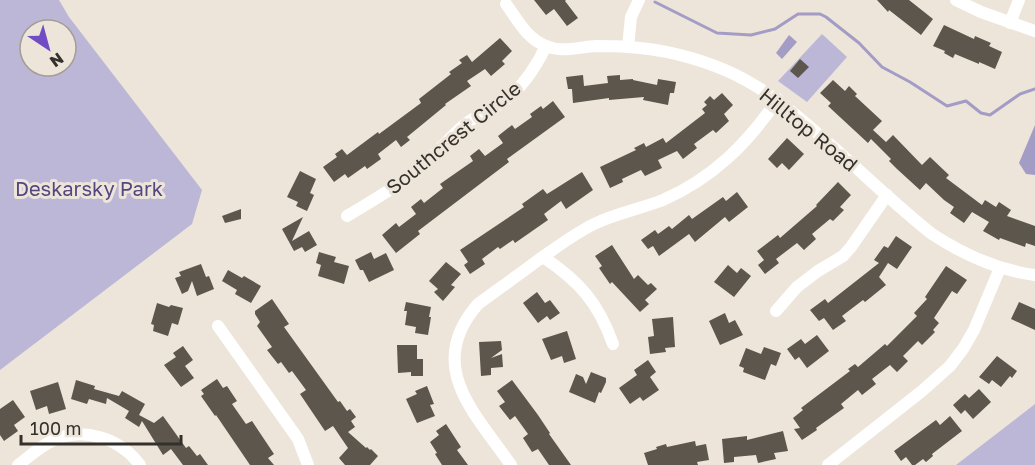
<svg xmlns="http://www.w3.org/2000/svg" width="1035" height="465" font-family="'Golos Text',sans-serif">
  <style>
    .green { fill: #bcb7d7; fill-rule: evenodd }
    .water { fill: #a39cc5 }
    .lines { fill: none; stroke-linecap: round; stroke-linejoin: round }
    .stream { stroke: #a39cc5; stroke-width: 3 }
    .building { fill: #5c564c }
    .minor { stroke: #fff; stroke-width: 12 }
    .labels { text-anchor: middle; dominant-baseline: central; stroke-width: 6; stroke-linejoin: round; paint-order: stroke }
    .street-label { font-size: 20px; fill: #34312c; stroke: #ede5d9 }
    .park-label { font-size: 20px; fill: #54477f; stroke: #ede5d9 }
  </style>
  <rect width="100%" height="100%" fill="#ede5d9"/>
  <!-- green -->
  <g class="green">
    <path d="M 0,0 L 59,0 L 69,17 L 202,190 L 192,224 L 0,370 ZM 30,30 L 66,30 L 66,66 L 30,66 Z"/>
    <path d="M 822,34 L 847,57 L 807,102 L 778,81 Z"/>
    <path d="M 1035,404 L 1035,465 L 956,465 Z"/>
  </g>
  <!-- water -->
  <g class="water">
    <path d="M 789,35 L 797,42 L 782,59 L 776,53 Z"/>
    <path d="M 1035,125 L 1035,175 L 1026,174 L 1019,163 Z"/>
  </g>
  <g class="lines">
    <!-- stream -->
    <path class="stream" d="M 655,2 L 717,33 L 751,35 L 775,29 L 798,14 L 820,14 L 826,17 L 859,43 L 882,67 L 910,82 L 947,106 L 966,101 L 981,113 L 990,115 L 1020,94 L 1035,89"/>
  </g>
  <!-- building -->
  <g class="building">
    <path d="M 534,0 L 566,0 L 565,1 L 578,18 L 567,26 L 554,9 L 546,15 Z"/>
    <path d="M 877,0 L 909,0 L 933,19 L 921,35 L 889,10 L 888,12 Z"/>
    <path d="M 944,25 L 974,39 L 975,36 L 991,43 L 989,46 L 1002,52 L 995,69 L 979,62 L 979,64 L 955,54 L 953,58 L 944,53 L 945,51 L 933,46 Z"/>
    <path d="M 500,38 L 512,51 L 502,61 L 505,64 L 491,76 L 485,69 L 467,81 L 471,86 L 445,104 L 446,105 L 407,137 L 410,140 L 401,147 L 396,140 L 378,154 L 381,159 L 367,169 L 365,166 L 348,178 L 345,174 L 334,182 L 323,167 L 337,157 L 335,154 L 342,149 L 347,155 L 378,132 L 379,134 L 421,103 L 419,99 L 451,74 L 449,72 L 462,63 L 459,60 L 467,55 L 472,62 Z"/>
    <path d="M 800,59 L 809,67 L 798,78 L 790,71 Z"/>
    <path d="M 583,75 L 584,86 L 608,83 L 607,76 L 620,75 L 620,80 L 633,79 L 633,80 L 657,85 L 658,79 L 676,82 L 674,93 L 670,93 L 668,105 L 643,100 L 644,97 L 609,100 L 609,98 L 573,103 L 572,89 L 568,89 L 566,77 Z"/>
    <path d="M 833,80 L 845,91 L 849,86 L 857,94 L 855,96 L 882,121 L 873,130 L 886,142 L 893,135 L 922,165 L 930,157 L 949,175 L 946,178 L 982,205 L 985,200 L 996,207 L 999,202 L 1011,210 L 1007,216 L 1035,226 L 1035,246 L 1026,243 L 1025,247 L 1000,238 L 999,240 L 983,231 L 989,222 L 972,212 L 964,223 L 950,213 L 954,207 L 944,200 L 926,183 L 920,190 L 897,169 L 889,161 L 891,159 L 871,139 L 868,143 L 828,106 L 831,103 L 820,93 Z"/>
    <path d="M 722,93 L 733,105 L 724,114 L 729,121 L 716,133 L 713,130 L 694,144 L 697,148 L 683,159 L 677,151 L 658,160 L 662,168 L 645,176 L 641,170 L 622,179 L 623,182 L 610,188 L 600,167 L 636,150 L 634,148 L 644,143 L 646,147 L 663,138 L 666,143 L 705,113 L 702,109 L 707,105 L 704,102 L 710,96 L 714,100 Z"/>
    <path d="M 553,101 L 565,117 L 507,159 L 509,162 L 418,231 L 420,234 L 396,253 L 382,235 L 396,223 L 399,227 L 416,214 L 411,207 L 421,199 L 424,203 L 443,188 L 440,184 L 473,161 L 470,156 L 479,149 L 485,156 L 503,143 L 498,136 L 512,125 L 515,129 L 532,117 L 530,114 L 541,106 L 543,109 Z"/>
    <path d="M 787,138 L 804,154 L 789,170 L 782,163 L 777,168 L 768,159 Z"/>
    <path d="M 300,171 L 316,179 L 310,193 L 314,195 L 307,211 L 296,206 L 298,202 L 287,197 Z"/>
    <path d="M 582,172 L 593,190 L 566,209 L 561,201 L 544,214 L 548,220 L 515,243 L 513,240 L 500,249 L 498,247 L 482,259 L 485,264 L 470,274 L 464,265 L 468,262 L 460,250 L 524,207 L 522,204 L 543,189 L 547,194 Z"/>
    <path d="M 838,182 L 851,195 L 840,207 L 844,210 L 833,221 L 830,219 L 812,234 L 816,239 L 804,250 L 797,243 L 776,259 L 779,263 L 765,274 L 758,265 L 764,260 L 757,251 L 778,235 L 780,238 L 817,206 L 816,205 Z"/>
    <path d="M 737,192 L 748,207 L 729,222 L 725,217 L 695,242 L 689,234 L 659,256 L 653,246 L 648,249 L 641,240 L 655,230 L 658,234 L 669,226 L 672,229 L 689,215 L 692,219 L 723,197 L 726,201 Z"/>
    <path d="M 241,209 L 241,219 L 225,223 L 222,216 Z"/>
    <path d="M 303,217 L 292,241 L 309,231 L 317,245 L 305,252 L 302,247 L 294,251 L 282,229 Z"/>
    <path d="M 896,236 L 912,247 L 897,269 L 888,263 L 879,277 L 886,285 L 865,302 L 863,300 L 842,316 L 846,321 L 833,330 L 824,318 L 819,321 L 810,310 L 825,299 L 828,303 L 879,263 L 874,260 L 884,246 L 888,248 Z"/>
    <path d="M 612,245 L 634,279 L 638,275 L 648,285 L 651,283 L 657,289 L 645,300 L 649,304 L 640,312 L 612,282 L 610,284 L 599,268 L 602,266 L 595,256 Z"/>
    <path d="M 319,252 L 336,257 L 334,262 L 349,266 L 344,284 L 318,276 L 321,265 L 316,263 Z"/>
    <path d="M 371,252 L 374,259 L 386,253 L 394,270 L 369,282 L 363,270 L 360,270 L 355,260 Z"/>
    <path d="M 446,262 L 461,274 L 451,285 L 455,287 L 443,301 L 434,292 L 438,289 L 429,281 Z"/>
    <path d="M 201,264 L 206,277 L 209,276 L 214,289 L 197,296 L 192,281 L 188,291 L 182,294 L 175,278 L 181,276 L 179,272 Z"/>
    <path d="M 728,265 L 737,273 L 741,268 L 751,276 L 734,297 L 714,282 Z"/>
    <path d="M 946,266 L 967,280 L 957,294 L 952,291 L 934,318 L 939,323 L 933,330 L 935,332 L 922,345 L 918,341 L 903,356 L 908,361 L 897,372 L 890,365 L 872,379 L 876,384 L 862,395 L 858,390 L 841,404 L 844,408 L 816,428 L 817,430 L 802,440 L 794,429 L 800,428 L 793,418 L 803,410 L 801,408 L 850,371 L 848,369 L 855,364 L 858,367 L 885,344 L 887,346 L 917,316 L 914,313 L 927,299 L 925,297 Z"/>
    <path d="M 228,270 L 242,278 L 244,276 L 261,286 L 251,303 L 235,294 L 237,290 L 222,281 Z"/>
    <path d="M 537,292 L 545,303 L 550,300 L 560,313 L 550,320 L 547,316 L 538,323 L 523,303 Z"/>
    <path d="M 272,299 L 289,324 L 284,327 L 338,402 L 340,401 L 347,411 L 350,409 L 356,417 L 351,421 L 355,427 L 348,432 L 366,448 L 367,447 L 370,450 L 371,449 L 378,456 L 370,465 L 345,465 L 339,458 L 348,448 L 333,426 L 325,431 L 300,394 L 306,390 L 292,371 L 289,373 L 281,362 L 278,364 L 267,350 L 272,347 L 257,326 L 260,322 L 255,314 L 255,311 Z"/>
    <path d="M 406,302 L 431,307 L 429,317 L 431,317 L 428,335 L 415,333 L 416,327 L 405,325 L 407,311 L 404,311 Z"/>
    <path d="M 1019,302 L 1035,309 L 1035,330 L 1011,319 Z"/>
    <path d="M 157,303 L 169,307 L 171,305 L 183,308 L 178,325 L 172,323 L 168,336 L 153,331 L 154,325 L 151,324 Z"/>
    <path d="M 725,313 L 729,323 L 735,320 L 743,335 L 720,345 L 709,321 Z"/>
    <path d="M 673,317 L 675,347 L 665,348 L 666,352 L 650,354 L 648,337 L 654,336 L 652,319 Z"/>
    <path d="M 567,331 L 576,359 L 564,363 L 562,356 L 551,360 L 542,339 Z"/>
    <path d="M 817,335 L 829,351 L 807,368 L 799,357 L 795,360 L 787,349 L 801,339 L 805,344 Z"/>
    <path d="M 501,341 L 502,350 L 491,358 L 502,354 L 503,367 L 491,368 L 491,375 L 481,376 L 479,342 Z"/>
    <path d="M 397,345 L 417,345 L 417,359 L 423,359 L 423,376 L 411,376 L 411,372 L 398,373 Z"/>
    <path d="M 183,346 L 193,360 L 185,366 L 194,378 L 181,387 L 164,365 L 176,357 L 173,353 Z"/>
    <path d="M 764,347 L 781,353 L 776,366 L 771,364 L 765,380 L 743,372 L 744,368 L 739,366 L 746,348 L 761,354 Z"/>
    <path d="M 997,356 L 1017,371 L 1012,378 L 1010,376 L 1001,387 L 992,380 L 989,384 L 979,377 Z"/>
    <path d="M 648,360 L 656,372 L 650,377 L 659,390 L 643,401 L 640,397 L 630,404 L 619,388 L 637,375 L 634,370 Z"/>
    <path d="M 591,372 L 606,378 L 606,382 L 601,393 L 599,392 L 595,403 L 569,392 L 576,374 L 583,377 L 586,384 Z"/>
    <path d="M 217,379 L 223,388 L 227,386 L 237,401 L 232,404 L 246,424 L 252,421 L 274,454 L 268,458 L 274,465 L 250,465 L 216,415 L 215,416 L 201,396 L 204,394 L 201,390 Z"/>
    <path d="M 76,380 L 95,386 L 94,389 L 119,396 L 122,391 L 145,404 L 139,415 L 154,423 L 163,416 L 186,448 L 189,446 L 197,456 L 200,454 L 208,465 L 183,465 L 171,449 L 163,455 L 142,421 L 139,427 L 125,418 L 129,411 L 107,398 L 106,404 L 89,399 L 87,404 L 71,399 Z"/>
    <path d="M 512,380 L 538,415 L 550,433 L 549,434 L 571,465 L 549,465 L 538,449 L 532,452 L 523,438 L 528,434 L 515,416 L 510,420 L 499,406 L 505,402 L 497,391 Z"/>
    <path d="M 58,382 L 66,409 L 49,414 L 47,406 L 36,410 L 30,391 Z"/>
    <path d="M 427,386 L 434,404 L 430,405 L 435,416 L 417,423 L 406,399 L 417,394 L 415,391 Z"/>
    <path d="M 979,389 L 991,402 L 973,419 L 965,410 L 961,414 L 953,405 L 965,394 L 969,398 Z"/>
    <path d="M 13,400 L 25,417 L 14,425 L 18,431 L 4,441 L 0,435 L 0,409 Z"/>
    <path d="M 950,416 L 962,431 L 932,454 L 933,456 L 926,462 L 923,459 L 915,465 L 912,465 L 906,457 L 901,461 L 894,451 L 936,420 L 940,425 Z"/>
    <path d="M 446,424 L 461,447 L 457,450 L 468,465 L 442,465 L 435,454 L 437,453 L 430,442 L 439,435 L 436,431 Z"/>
    <path d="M 783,431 L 788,451 L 774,453 L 776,459 L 758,463 L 756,455 L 734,457 L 734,462 L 724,463 L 722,439 L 747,436 L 747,440 Z"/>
    <path d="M 695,441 L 696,446 L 706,444 L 709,460 L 697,462 L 698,465 L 648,465 L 644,453 L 657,449 L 656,447 L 666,444 L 667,447 Z"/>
  </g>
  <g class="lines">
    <!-- minor -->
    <g class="minor">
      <path d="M 956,0 L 981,12 L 1035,31"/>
      <path d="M 506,4 C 518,20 526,38 546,46 C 563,53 579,47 596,46 C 606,46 617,46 628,47 C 661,49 694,57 725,70 C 767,88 799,117 833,147 C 866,176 898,207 932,234 C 964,255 997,270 1035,275"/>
      <path d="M 1010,23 L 1019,0"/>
      <path d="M 628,47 L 631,17 L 639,0"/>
      <path d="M 347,216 C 374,200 401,184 424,164 C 438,152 450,137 464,125 C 477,115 491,110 504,101 C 523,87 536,67 546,46"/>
      <path d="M 543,257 C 579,281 598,302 613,344"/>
      <path d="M 776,311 L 797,287 L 818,271 L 843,256 L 851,247 L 887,195"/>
      <path d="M 218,326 L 298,439 L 308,465"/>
      <path d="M 18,465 C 29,457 39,447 52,441 C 83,426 120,438 140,465"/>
      <path d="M 511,465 C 475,413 424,366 478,304 C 497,290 517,276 537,261 C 555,248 574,234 594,224 C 616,213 640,209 663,200 C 713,178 747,144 778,99"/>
      <path d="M 828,465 L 922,391 L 950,366 L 963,349 L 974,330 L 1000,268"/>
    </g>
  </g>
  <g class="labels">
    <!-- street labels -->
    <g class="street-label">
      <text transform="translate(809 129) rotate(39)">Hilltop Road</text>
      <text transform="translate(453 137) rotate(-39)">Southcrest Circle</text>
    </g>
    <!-- park labels -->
    <g class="park-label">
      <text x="89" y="188">Deskarsky Park</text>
    </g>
  </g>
  <!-- north arrow -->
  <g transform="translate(48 48) rotate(144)"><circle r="28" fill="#ede5d9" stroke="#a39d94" stroke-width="1.5"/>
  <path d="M0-4.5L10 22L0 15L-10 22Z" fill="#714cc5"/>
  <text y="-9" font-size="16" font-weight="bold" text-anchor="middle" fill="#34312c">N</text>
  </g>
  <!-- scale -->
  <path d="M21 435v9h160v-9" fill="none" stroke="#34312c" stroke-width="3"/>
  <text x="30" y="435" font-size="18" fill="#34312c" stroke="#ede5d9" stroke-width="4.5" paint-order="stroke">100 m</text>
</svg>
